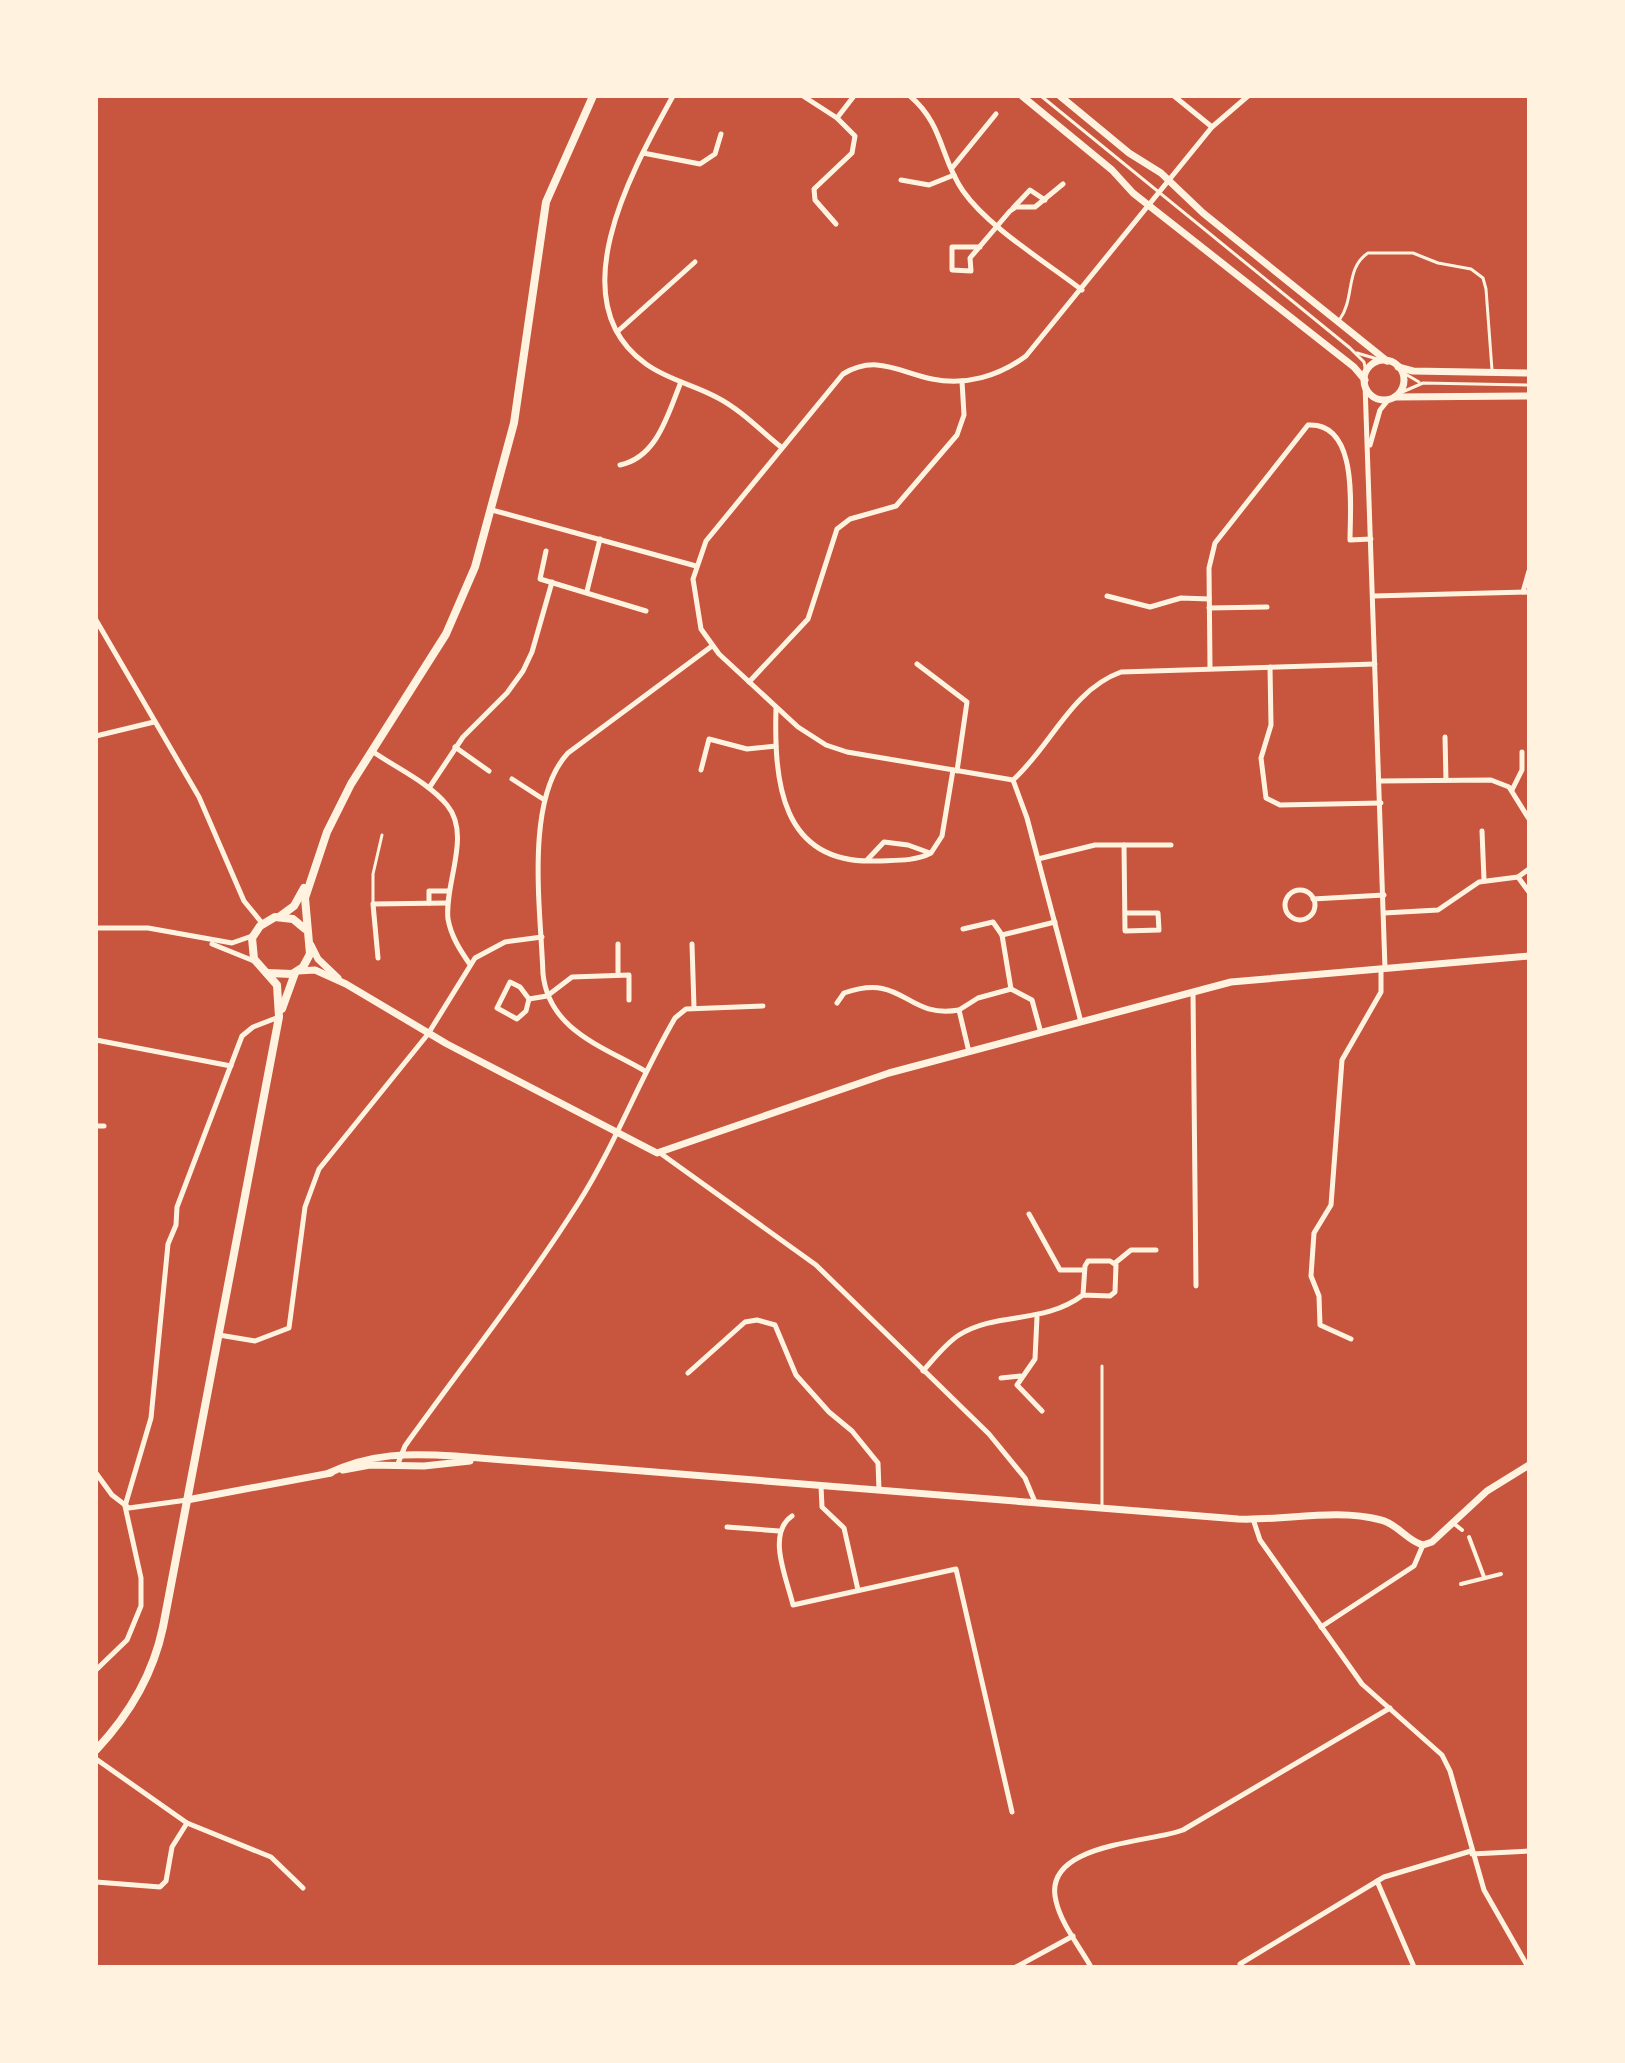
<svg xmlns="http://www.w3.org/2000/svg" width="1625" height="2063" font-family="'DM Sans',sans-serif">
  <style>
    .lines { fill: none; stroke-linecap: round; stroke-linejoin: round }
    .service { stroke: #fff3e0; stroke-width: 3 }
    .pedestrian { stroke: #fff3e0; stroke-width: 4 }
    .minor { stroke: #fff3e0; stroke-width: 5 }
    .tertiary { stroke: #fff3e0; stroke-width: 7 }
    .secondary { stroke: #fff3e0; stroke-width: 8 }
  </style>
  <rect width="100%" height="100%" fill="#c8553d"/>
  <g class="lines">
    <!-- service -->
    <g class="service">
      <path d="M 1041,96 L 1350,348 L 1364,362 L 1366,373"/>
      <path d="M 1340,319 C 1355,298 1345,268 1368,253 L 1413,253 L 1438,263 L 1471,269 L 1483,278 L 1486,289 L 1492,370"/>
      <path d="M 1357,353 L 1384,361"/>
      <path d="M 1402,372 L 1419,382"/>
      <path d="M 1400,393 L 1423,383 L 1529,385"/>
      <path d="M 373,904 L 373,874 L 382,835"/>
      <path d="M 1102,1366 L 1102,1507"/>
    </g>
    <!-- pedestrian -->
    <g class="pedestrian">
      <path d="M 1453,1523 L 1462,1530"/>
      <path d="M 1469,1537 L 1484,1577"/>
      <path d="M 1461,1584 L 1501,1574"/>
    </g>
    <!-- minor -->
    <g class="minor">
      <path d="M 673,96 C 634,167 557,301 646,364 C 668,380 695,385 718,398 C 741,410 761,431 781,447"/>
      <path d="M 803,96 L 837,118 L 855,136 L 852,153 L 814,189 L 815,200 L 836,224"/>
      <path d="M 910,96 C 944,125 940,158 963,191 C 989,228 1046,262 1082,290"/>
      <path d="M 1174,96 L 1212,127"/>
      <path d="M 837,118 L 854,96"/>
      <path d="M 643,153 L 700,164 L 715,154 L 721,134"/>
      <path d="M 952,168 L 996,114"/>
      <path d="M 901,180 L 929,185 L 954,175"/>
      <path d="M 1013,208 L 1030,190 L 1045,200"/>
      <path d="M 980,247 L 952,247 L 952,270 L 971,271 L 970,258 L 1010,211 L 1016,207 L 1035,207 L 1063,184"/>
      <path d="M 617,332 L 695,262"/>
      <path d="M 1365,384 L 1385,968"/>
      <path d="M 1370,445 L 1380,410 L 1389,399"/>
      <path d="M 620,465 C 658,457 668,413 681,382"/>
      <path d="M 492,510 L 696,566"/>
      <path d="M 546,551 L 540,579 L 646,611"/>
      <path d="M 587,591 L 600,539"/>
      <path d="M 1523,592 L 1529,571"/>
      <path d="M 1107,596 L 1150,607 L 1181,598 L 1209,599"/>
      <path d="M 1373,596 L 1529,592"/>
      <path d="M 1209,608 L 1267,607"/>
      <path d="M 96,620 L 199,797 L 244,901 L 262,923"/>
      <path d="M 917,664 L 967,702 L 957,771"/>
      <path d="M 1270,667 L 1271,725 L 1261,758 L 1266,798 L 1280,805 L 1381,803"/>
      <path d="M 1210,668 L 1209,568 L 1215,543 L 1308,425 C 1359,422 1350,508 1350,540 L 1371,539"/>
      <path d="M 749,682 L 808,619 L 837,529 L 850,519 L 896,506 L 957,435 L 964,415 L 962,381"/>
      <path d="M 776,708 C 774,780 780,864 875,861 C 893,860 914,862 931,853 L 942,836 L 953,770"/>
      <path d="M 96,736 L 154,722"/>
      <path d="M 1445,737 L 1446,780"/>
      <path d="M 455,747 L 489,771"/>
      <path d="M 372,751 C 396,768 428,782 447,805 C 472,835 444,884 448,919 C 451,936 460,950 469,963"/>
      <path d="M 701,770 L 709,739 L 747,749 L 776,746"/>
      <path d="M 512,779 L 543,799"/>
      <path d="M 1013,780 L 847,752 L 826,745 L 798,727 L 719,654 L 701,629 L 693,579 L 706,541 L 843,374 C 876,354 899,372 932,379 C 966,386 999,376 1026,356 L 1212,127 L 1248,96"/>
      <path d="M 1013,780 C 1051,746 1071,690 1121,672 L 1375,664"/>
      <path d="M 1013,780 L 1027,818 L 1081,1022"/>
      <path d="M 1381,781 L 1491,780 L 1509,787 L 1529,819"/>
      <path d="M 429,788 L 463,737 L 507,693 L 523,671 L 532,652 L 552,582"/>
      <path d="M 1512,790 L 1522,770 L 1522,752"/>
      <path d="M 1482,831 L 1484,880"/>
      <path d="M 1124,845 L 1125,931 L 1159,930 L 1158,913 L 1125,913"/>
      <path d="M 1038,859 L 1095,845 L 1171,845"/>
      <path d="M 867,860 L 884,842 L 908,845 L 930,853"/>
      <path d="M 1518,877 L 1529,892"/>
      <circle cx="1300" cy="905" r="15"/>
      <path d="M 1313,899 L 1384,895"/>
      <path d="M 429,903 L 429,891 L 448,891"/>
      <path d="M 1384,913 L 1438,910 L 1479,882 L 1518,877 L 1529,869"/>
      <path d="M 96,928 L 148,928 L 232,943 L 252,936"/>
      <path d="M 963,929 L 993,922 L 1002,935"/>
      <path d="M 212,944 L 254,961"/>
      <path d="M 618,944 L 618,975"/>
      <path d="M 692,944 L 694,1008"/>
      <path d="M 378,958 L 373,904 L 447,903"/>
      <path d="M 510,982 L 520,987 L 529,999 L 526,1011 L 517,1019 L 497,1008 Z"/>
      <path d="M 1011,989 L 1032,1000 L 1041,1033"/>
      <path d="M 1193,992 L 1196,1286"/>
      <path d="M 529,999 L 547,996 L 572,977 L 629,975 L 629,1000"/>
      <path d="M 837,1003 L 844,993 C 905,972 904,1019 959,1010"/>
      <path d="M 96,1040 L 231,1066"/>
      <path d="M 969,1052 L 959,1010 L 978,998 L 1011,989 L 1002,935 L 1055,922"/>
      <path d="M 645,1071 C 602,1046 549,1030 543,974 C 541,912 524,800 568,753 L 712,646"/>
      <path d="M 96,1126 L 104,1126"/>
      <path d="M 660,1153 L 816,1265 L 989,1434 L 1025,1478 L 1035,1502"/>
      <path d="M 1029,1214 L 1060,1270 L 1084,1270"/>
      <path d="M 1115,1263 L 1131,1250 L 1156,1250"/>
      <path d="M 1037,1317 L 1035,1359 L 1017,1385 L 1042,1411"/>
      <path d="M 219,1335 L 255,1341 L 289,1328 L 305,1207 L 319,1169 L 428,1034 L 475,958 L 505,942 L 542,937"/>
      <path d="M 1351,1339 L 1320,1325 L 1319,1296 L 1311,1276 L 1314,1233 L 1331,1205 L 1342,1060 L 1381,992 L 1381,969"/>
      <path d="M 923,1371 C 934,1359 945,1344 959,1335 C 998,1311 1043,1325 1083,1295 L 1085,1266 L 1088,1261 L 1110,1261 L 1116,1265 L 1115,1292 L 1110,1296 L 1083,1295"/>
      <path d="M 688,1373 L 745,1322 L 757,1320 L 775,1325 L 796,1375 L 829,1412 L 852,1431 L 878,1463 L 879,1490"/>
      <path d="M 1001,1378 L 1020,1376"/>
      <path d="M 397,1466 L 405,1446 C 463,1365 526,1286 579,1202 C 616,1143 640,1078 675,1018 L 686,1009 L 763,1006"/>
      <path d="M 96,1473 L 112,1495 L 129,1508 L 187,1500"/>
      <path d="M 821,1486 L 822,1507 L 844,1528 L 858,1590"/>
      <path d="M 792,1516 C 766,1534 787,1579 793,1605 L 956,1569 L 1012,1812"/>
      <path d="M 1253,1519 L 1260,1540 L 1362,1684 L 1442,1755 L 1450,1771 L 1484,1890 L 1528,1967"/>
      <path d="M 727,1527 L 779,1531"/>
      <path d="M 1321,1627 L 1414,1566 L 1423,1545"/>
      <path d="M 96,1670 L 127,1640 L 141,1606 L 141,1578 L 125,1506 L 151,1418 L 168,1244 L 176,1225 L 177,1207 L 242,1036 L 253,1027 L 279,1017"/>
      <path d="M 96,1759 L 187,1823 L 271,1857 L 303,1888"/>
      <path d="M 1472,1854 L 1529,1851"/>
      <path d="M 1377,1881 L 1414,1967"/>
      <path d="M 96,1882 L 160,1887 L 166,1881 L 172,1847 L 187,1823"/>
      <path d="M 1016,1967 L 1073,1936"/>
      <path d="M 1091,1967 C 1080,1947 1061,1924 1056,1901 C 1041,1843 1149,1843 1183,1830 L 1390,1708"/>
      <path d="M 1242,1967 L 1240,1964 L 1384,1877 L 1471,1851"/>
    </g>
    <!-- tertiary -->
    <g class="tertiary">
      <path d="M 1022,96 L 1112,170 L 1133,193 L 1354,367 L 1365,380"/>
      <path d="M 1060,96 L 1129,153 L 1161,173 L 1203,213 L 1387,361"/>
      <circle cx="1384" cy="380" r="20"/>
      <path d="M 1398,367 L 1413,371 L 1529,373"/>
      <path d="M 1395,397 L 1529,396"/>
      <path d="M 311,945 L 318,959 L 338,978"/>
      <path d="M 298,971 L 315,970 L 346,984 L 447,1044 L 657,1153 L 889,1073 L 1231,982 L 1529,956"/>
      <path d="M 343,1470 L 370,1465 L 424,1466 L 470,1461"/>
      <path d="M 329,1473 C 371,1453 409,1453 455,1456 L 1238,1519 C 1285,1521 1335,1508 1381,1520 C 1398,1524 1407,1541 1423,1545 L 1432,1542 L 1487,1491 L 1529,1465"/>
      <path d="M 187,1500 L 331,1473"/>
    </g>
    <!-- secondary -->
    <g class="secondary">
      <path d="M 279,917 L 294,906 L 304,888"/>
      <path d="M 267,973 L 292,974 L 303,967 L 310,954 L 305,898 L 327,832 L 351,784 L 446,634 L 475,567 L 514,423 L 546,202 L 593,96"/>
      <path d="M 282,1009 L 295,973"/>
      <path d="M 96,1750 C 130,1714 153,1675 163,1627 L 279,1017 L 277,985 L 254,959 L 252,938 L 260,926 L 275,917 L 293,919 L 305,929"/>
    </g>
  </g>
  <!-- border -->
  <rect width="1625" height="2063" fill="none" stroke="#fff3e0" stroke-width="196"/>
</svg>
